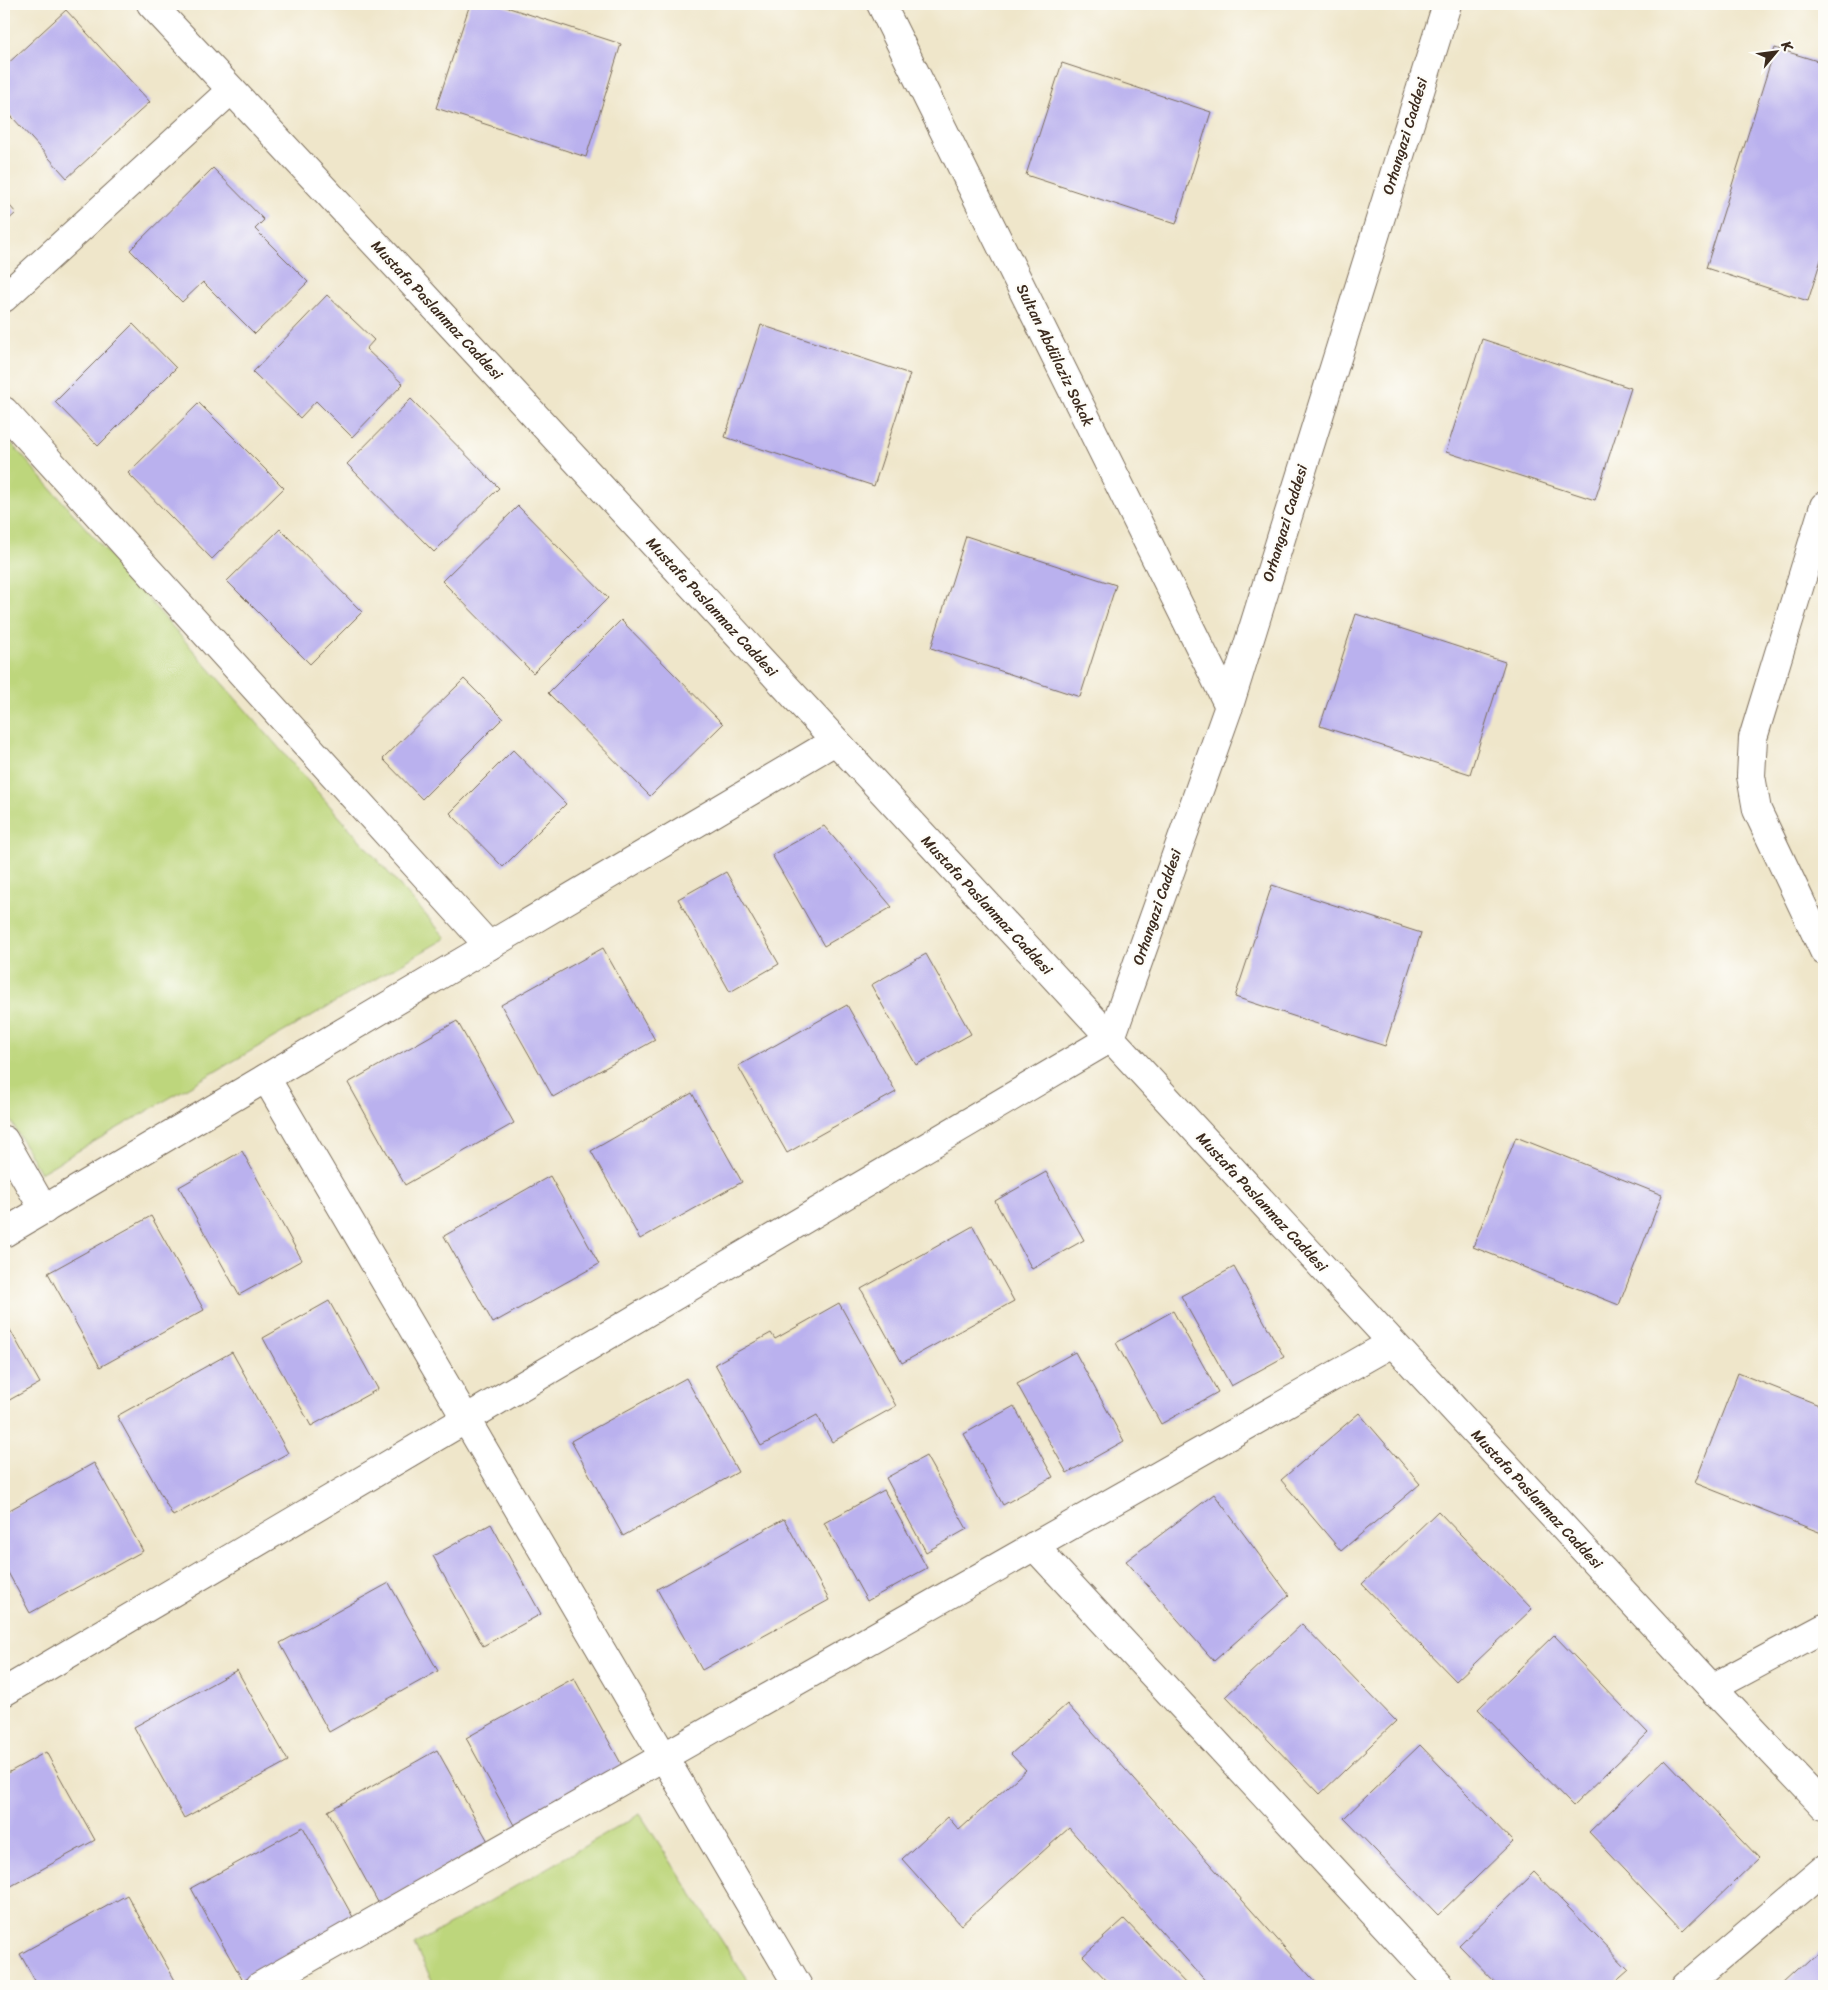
<svg xmlns="http://www.w3.org/2000/svg" width="1828" height="1990" font-family="Sriracha,sans-serif">
  <style>
    .green { fill: #bdd67b; stroke: #7c804c }
    .building { fill: #bab1ee }
    .lines { fill: none; stroke-linecap: round; stroke-linejoin: round }
    .minor-casing { stroke: #7a6c5a; stroke-width: 30 }
    .tertiary-casing { stroke: #7a6c5a; stroke-width: 30 }
    .minor { stroke: #fff; stroke-width: 28 }
    .tertiary { stroke: #fff; stroke-width: 28 }
    .labels { text-anchor: middle; dominant-baseline: central; stroke-width: 4.5; stroke-linejoin: round; paint-order: stroke }
    .street-label { font-size: 15px; fill: #3b2a1e; stroke: #fdfcf7 }
  </style>
  <rect width="100%" height="100%" fill="#fdfcf7"/>
  <filter id="ink" filterUnits="userSpaceOnUse"><feTurbulence type="fractalNoise" baseFrequency=".02" numOctaves="2"/><feDisplacementMap in="SourceGraphic" scale="10" xChannelSelector="R" yChannelSelector="G"/><feConvolveMatrix kernelMatrix="1 2 1 2 8 2 1 2 1" color-interpolation-filters="sRGB"/></filter>
  <filter id="wash" filterUnits="userSpaceOnUse"><feTurbulence type="fractalNoise" baseFrequency=".0096" numOctaves="4" result="noise"/><feDisplacementMap in="SourceGraphic" scale="20" xChannelSelector="R" yChannelSelector="G"/><feGaussianBlur stdDeviation="1.12" result="paint"/><feColorMatrix in="noise" values="0 0 0 0 0 0 0 0 0 0 0 0 0 0 0 0 0 1.4 0 .05"/><feComposite in="paint" operator="in"/></filter>
  <g filter="url(#wash)">
    <rect width="100%" height="100%" fill="#efe6ca"/>
    <!-- green -->
    <g class="green">
      <path d="M 4,435 L 446,938 L 40,1173 L 4,1108 Z"/>
      <path d="M 640,1814 L 751,1986 L 435,1986 L 414,1945 Z"/>
    </g>
    <g id="blocks">
      <!-- building -->
      <g class="building">
        <path d="M 470,4 L 497,4 L 621,44 L 586,157 L 436,108 Z"/>
        <path d="M 66,10 L 150,102 L 67,178 L 4,108 L 4,67 Z"/>
        <path d="M 1775,48 L 1824,63 L 1824,250 L 1808,301 L 1706,268 Z"/>
        <path d="M 1062,63 L 1211,112 L 1176,224 L 1026,175 Z"/>
        <path d="M 213,168 L 264,220 L 255,229 L 308,282 L 255,334 L 203,282 L 182,302 L 130,250 Z"/>
        <path d="M 4,199 L 16,213 L 4,224 Z"/>
        <path d="M 327,295 L 374,340 L 366,349 L 403,384 L 352,437 L 316,401 L 300,418 L 253,372 Z"/>
        <path d="M 133,324 L 176,368 L 98,446 L 55,402 Z"/>
        <path d="M 761,325 L 910,374 L 874,486 L 725,437 Z"/>
        <path d="M 1482,339 L 1631,388 L 1595,500 L 1446,452 Z"/>
        <path d="M 411,399 L 499,488 L 434,552 L 347,464 Z"/>
        <path d="M 199,403 L 284,488 L 212,559 L 128,473 Z"/>
        <path d="M 518,506 L 608,598 L 533,673 L 442,581 Z"/>
        <path d="M 280,529 L 362,612 L 310,664 L 227,581 Z"/>
        <path d="M 966,536 L 1116,585 L 1080,697 L 931,648 Z"/>
        <path d="M 1356,614 L 1505,662 L 1470,774 L 1320,726 Z"/>
        <path d="M 621,620 L 723,724 L 650,796 L 548,693 Z"/>
        <path d="M 464,679 L 503,718 L 422,799 L 383,759 Z"/>
        <path d="M 513,750 L 566,804 L 503,867 L 450,813 Z"/>
        <path d="M 824,826 L 892,907 L 824,946 L 772,855 Z"/>
        <path d="M 726,872 L 779,964 L 730,992 L 678,899 Z"/>
        <path d="M 1272,885 L 1421,933 L 1385,1046 L 1235,997 Z"/>
        <path d="M 603,948 L 655,1040 L 553,1097 L 501,1005 Z"/>
        <path d="M 926,954 L 971,1034 L 916,1065 L 871,985 Z"/>
        <path d="M 847,1005 L 896,1092 L 787,1153 L 738,1066 Z"/>
        <path d="M 457,1021 L 514,1123 L 405,1185 L 348,1083 Z"/>
        <path d="M 692,1093 L 742,1182 L 640,1239 L 591,1151 Z"/>
        <path d="M 1516,1137 L 1662,1195 L 1619,1305 L 1473,1247 Z"/>
        <path d="M 242,1151 L 302,1260 L 239,1295 L 179,1187 Z"/>
        <path d="M 1046,1172 L 1084,1240 L 1032,1269 L 995,1201 Z"/>
        <path d="M 550,1176 L 599,1264 L 493,1323 L 444,1236 Z"/>
        <path d="M 151,1216 L 204,1310 L 100,1367 L 48,1273 Z"/>
        <path d="M 973,1226 L 1014,1301 L 902,1363 L 861,1289 Z"/>
        <path d="M 1234,1267 L 1284,1357 L 1231,1386 L 1181,1296 Z"/>
        <path d="M 329,1301 L 378,1389 L 311,1426 L 263,1338 Z"/>
        <path d="M 839,1303 L 896,1406 L 832,1442 L 817,1415 L 761,1446 L 715,1364 L 771,1333 L 775,1339 Z"/>
        <path d="M 1173,1311 L 1218,1392 L 1161,1424 L 1116,1343 Z"/>
        <path d="M 4,1319 L 40,1383 L 4,1403 Z"/>
        <path d="M 232,1352 L 288,1453 L 173,1516 L 117,1416 Z"/>
        <path d="M 1075,1352 L 1124,1441 L 1067,1473 L 1017,1384 Z"/>
        <path d="M 1738,1373 L 1824,1407 L 1824,1534 L 1695,1483 Z"/>
        <path d="M 686,1378 L 738,1472 L 623,1536 L 571,1441 Z"/>
        <path d="M 1014,1406 L 1053,1477 L 1003,1505 L 964,1434 Z"/>
        <path d="M 1359,1413 L 1420,1484 L 1341,1551 L 1281,1480 Z"/>
        <path d="M 926,1456 L 967,1529 L 926,1552 L 886,1478 Z"/>
        <path d="M 94,1463 L 143,1551 L 30,1613 L 4,1565 L 4,1513 Z"/>
        <path d="M 884,1490 L 927,1568 L 867,1601 L 824,1523 Z"/>
        <path d="M 1214,1494 L 1289,1595 L 1214,1661 L 1126,1561 Z"/>
        <path d="M 1438,1511 L 1532,1609 L 1456,1681 L 1362,1584 Z"/>
        <path d="M 784,1519 L 829,1600 L 702,1670 L 657,1589 Z"/>
        <path d="M 491,1524 L 541,1614 L 483,1646 L 433,1556 Z"/>
        <path d="M 389,1583 L 438,1671 L 329,1732 L 280,1643 Z"/>
        <path d="M 1302,1624 L 1396,1721 L 1320,1794 L 1226,1696 Z"/>
        <path d="M 1554,1635 L 1648,1733 L 1573,1806 L 1478,1709 Z"/>
        <path d="M 237,1670 L 288,1761 L 184,1818 L 134,1727 Z"/>
        <path d="M 574,1678 L 623,1767 L 515,1827 L 466,1738 Z"/>
        <path d="M 1067,1704 L 1318,1985 L 1317,1986 L 1210,1986 L 1069,1828 L 961,1925 L 902,1859 L 948,1817 L 959,1830 L 1026,1770 L 1011,1754 Z"/>
        <path d="M 1420,1745 L 1513,1842 L 1438,1915 L 1344,1818 Z"/>
        <path d="M 437,1750 L 489,1843 L 379,1904 L 328,1811 Z"/>
        <path d="M 46,1752 L 95,1840 L 4,1890 L 4,1775 Z"/>
        <path d="M 1665,1759 L 1759,1858 L 1683,1931 L 1589,1832 Z"/>
        <path d="M 303,1827 L 354,1919 L 243,1981 L 191,1888 Z"/>
        <path d="M 1534,1872 L 1629,1970 L 1611,1986 L 1499,1986 L 1459,1945 Z"/>
        <path d="M 127,1895 L 177,1984 L 173,1986 L 38,1986 L 20,1954 Z"/>
        <path d="M 1124,1919 L 1188,1986 L 1112,1986 L 1083,1956 Z"/>
        <path d="M 1824,1947 L 1824,1986 L 1782,1986 Z"/>
      </g>
    </g>
  </g>
  <g filter="url(#ink)">
    <use href="#blocks" fill-opacity="0" stroke="#7a6c5a" stroke-width="1"/>
    <g class="lines">
      <defs>
        <g id="minor">
          <path d="M 881,4 L 1229,706"/>
          <path d="M 4,298 L 231,90"/>
          <path d="M 4,411 L 489,946"/>
          <path d="M 1824,506 L 1753,738 L 1751,776 L 1757,810 L 1824,951"/>
          <path d="M 266,1078 L 798,1986"/>
          <path d="M 4,1140 L 44,1210"/>
          <path d="M 4,1233 L 835,741"/>
          <path d="M 1034,1546 L 1441,1986"/>
          <path d="M 1712,1688 L 1824,1628"/>
          <path d="M 4,1692 L 1111,1038 L 1229,706 L 1447,4"/>
          <path d="M 260,1986 L 1392,1343"/>
          <path d="M 1686,1986 L 1824,1869"/>
        </g>
        <path id="tertiary" d="M 151,4 L 415,286 L 1712,1688 L 1824,1806"/>
      </defs>
      <!-- minor casing -->
      <use href="#minor" class="minor-casing"/>
      <!-- tertiary casing -->
      <use href="#tertiary" class="tertiary-casing"/>
      <!-- minor -->
      <use href="#minor" class="minor"/>
      <!-- tertiary -->
      <use href="#tertiary" class="tertiary"/>
    </g>
  </g>
  <g class="labels">
    <!-- street labels -->
    <g class="street-label">
      <text transform="translate(1405 136) rotate(-73)">Orhangazi Caddesi</text>
      <text transform="translate(437 310) rotate(47)">Mustafa Paslanmaz Caddesi</text>
      <text transform="translate(1055 355) rotate(64)">Sultan Abdülaziz Sokak</text>
      <text transform="translate(1285 523) rotate(-73)">Orhangazi Caddesi</text>
      <text transform="translate(712 607) rotate(47)">Mustafa Paslanmaz Caddesi</text>
      <text transform="translate(987 905) rotate(47)">Mustafa Paslanmaz Caddesi</text>
      <text transform="translate(1157 907) rotate(-71)">Orhangazi Caddesi</text>
      <text transform="translate(1262 1202) rotate(47)">Mustafa Paslanmaz Caddesi</text>
      <text transform="translate(1537 1499) rotate(47)">Mustafa Paslanmaz Caddesi</text>
    </g>
  </g>
  <!-- margin -->
  <rect width="1828" height="1990" fill="none" stroke="#fdfcf7" stroke-width="20"/>
  <!-- north arrow -->
  <g transform="translate(1776 52) rotate(61)" stroke="#fdfcf7" stroke-width="4" paint-order="stroke">
  <path d="M0-4L9 19L0 12L-9 19Z" fill="#3b2a1e"/>
  <text y="-8" font-size="14" font-weight="bold" text-anchor="middle" fill="#3b2a1e">K</text>
  </g>
</svg>
